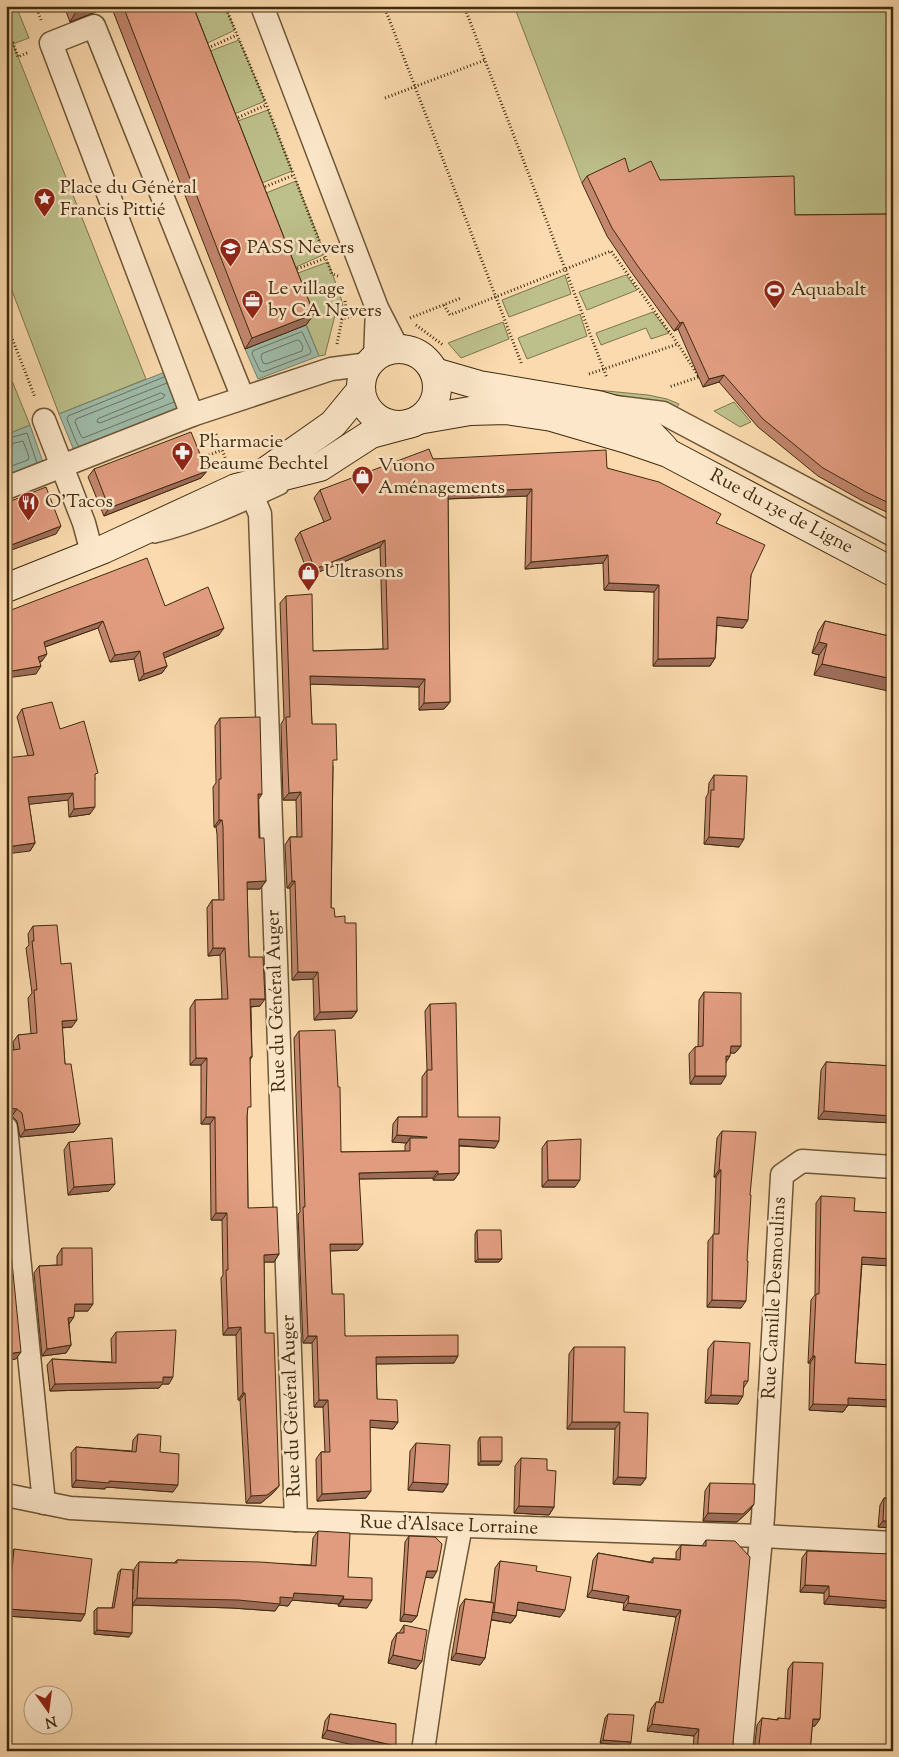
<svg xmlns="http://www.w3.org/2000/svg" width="899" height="1757" font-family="'Sorts Mill Goudy',serif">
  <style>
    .green { fill: #bdc08b; stroke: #7e764c }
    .water { fill: #9ebbaa; stroke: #78816c }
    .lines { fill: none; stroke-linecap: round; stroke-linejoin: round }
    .shore { stroke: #6e735c; stroke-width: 1 }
    .lane-casing { stroke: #6e5736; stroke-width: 14 }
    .street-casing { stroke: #6e5736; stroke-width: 25 }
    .secondary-casing { stroke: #3f2b0e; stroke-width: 30 }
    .path { stroke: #3f2b0e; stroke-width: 3; stroke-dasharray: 1 2.5; stroke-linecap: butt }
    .lane { stroke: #fce7ca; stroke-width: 11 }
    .street { stroke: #fce7ca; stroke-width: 22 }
    .secondary { stroke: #fce7ca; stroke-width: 28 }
    .wall { fill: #c2866e; stroke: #3f2b0e }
    .shaded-wall { fill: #9e6d5a; stroke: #3f2b0e }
    .building { fill: #e19c80; stroke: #3f2b0e }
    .labels { text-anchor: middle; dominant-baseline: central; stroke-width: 5; stroke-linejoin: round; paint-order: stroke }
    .poi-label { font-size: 19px; fill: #3f2b0e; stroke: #fce7ca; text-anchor: start }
    .street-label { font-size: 19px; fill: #3f2b0e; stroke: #fce7ca }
  </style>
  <rect width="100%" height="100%" fill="#fadaae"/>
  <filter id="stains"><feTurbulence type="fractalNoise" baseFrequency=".004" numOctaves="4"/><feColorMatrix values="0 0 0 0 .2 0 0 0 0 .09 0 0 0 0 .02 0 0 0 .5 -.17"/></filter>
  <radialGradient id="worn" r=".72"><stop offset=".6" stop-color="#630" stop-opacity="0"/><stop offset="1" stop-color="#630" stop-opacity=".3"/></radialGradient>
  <!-- green -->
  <g class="green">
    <path d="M 6,6 L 16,6 L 29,38 L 13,44 L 146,379 L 59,414 L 6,275 Z"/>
    <path d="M 189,6 L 225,6 L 235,30 L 197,48 Z"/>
    <path d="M 514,6 L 893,6 L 893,221 L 790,223 L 623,179 L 619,166 L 582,183 Z"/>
    <path d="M 239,40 L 265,101 L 225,118 L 200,55 Z"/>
    <path d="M 268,110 L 292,171 L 252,187 L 235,122 Z"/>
    <path d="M 296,181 L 325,254 L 294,268 L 256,197 Z"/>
    <path d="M 328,262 L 340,295 L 344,309 L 336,311 L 325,355 L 319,356 L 287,277 Z"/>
    <path d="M 565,275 L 571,294 L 509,317 L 502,300 Z"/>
    <path d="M 626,275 L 637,290 L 587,310 L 579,292 Z"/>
    <path d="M 653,312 L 669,333 L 651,339 L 646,328 L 601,345 L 596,333 Z"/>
    <path d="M 580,314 L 587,336 L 527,359 L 518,338 Z"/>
    <path d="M 503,322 L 509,339 L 461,358 L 448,343 Z"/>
    <path d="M 6,366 L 30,425 L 6,435 Z"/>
    <path d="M 535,384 L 648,395 L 667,399 L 679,404 L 673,414 Z"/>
    <path d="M 734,402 L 751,422 L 740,427 L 714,411 Z"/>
  </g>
  <!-- water -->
  <g class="water">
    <path d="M 306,325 L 319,356 L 258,379 L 245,349 Z"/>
    <path d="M 175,368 L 190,408 L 75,453 L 59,414 Z"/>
    <path d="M 30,425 L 44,465 L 6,480 L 6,435 Z"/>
  </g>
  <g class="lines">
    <!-- shore -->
    <g class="shore">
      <path d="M 302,332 L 311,351 L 310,354 L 263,372 L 260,371 L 252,354 L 253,351 Z"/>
      <path d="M 298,340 L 300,341 L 303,347 L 302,351 L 266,364 L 263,363 L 261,357 L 262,354 Z"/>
      <path d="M 167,383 L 76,419 L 75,422 L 81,436 L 83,438 L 174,402"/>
      <path d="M 161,393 L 165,395 L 163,398 L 100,423 L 97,422 L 98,419 Z"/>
      <path d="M 6,439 L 27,433 L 37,463"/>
      <path d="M 6,445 L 23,441 L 29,457 L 28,460 L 6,468"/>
      <path d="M 79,446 L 77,444 L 67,419 L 68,416 L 164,377"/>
    </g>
    <defs>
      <path id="lane" d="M 155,537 C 198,527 241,507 282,488"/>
      <g id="street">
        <path d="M 262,6 L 377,308 L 398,349"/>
        <path d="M 375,358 L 377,309"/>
        <path d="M 615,407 L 663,413 L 893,535"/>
        <path d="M 192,415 L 51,43 L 94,26 L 243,398"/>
        <path d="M 44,420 L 84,523 L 92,553"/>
        <path d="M 248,485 L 260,514 L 296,1520"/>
        <path d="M 6,488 L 192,415 L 331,369 L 369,364"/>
        <path d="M 6,1128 L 44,1503"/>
        <path d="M 6,1495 L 70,1508 L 296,1520 L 760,1536 L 893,1543"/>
        <path d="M 423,1751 L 438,1647 L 461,1526"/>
        <path d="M 741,1751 L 763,1517 L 782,1175 L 802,1161 L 893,1167"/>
      </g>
      <g id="secondary">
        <circle cx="399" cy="387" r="38"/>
        <path d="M 434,372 L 479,385 L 598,405 L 622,412 L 643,426 L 664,448"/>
        <path d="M 418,420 L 470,411 L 506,410 L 552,417 L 627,439 L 668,453 L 893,572"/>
        <path d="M 259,476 L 333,424 L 361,390"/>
        <path d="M 6,588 L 104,549 L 236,488 L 320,467 L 371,434 L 412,423"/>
      </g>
    </defs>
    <!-- lane casing -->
    <use href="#lane" class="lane-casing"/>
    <!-- street casing -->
    <use href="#street" class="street-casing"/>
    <!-- secondary casing -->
    <use href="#secondary" class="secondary-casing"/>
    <!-- path -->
    <g class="path">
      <path d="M 36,6 L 41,20"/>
      <path d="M 225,6 L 265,101 L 332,274 L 338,276"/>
      <path d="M 384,6 L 522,365"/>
      <path d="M 464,6 L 607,378"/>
      <path d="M 6,46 L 13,43 L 18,57 L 29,52"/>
      <path d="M 208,48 L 237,35"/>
      <path d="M 385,98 L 485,60"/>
      <path d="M 235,119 L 266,105"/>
      <path d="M 262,188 L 294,175"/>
      <path d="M 294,270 L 326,258"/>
      <path d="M 345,301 L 347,318"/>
      <path d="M 444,305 L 450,315 L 611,251 L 678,344 L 699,377 L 669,387"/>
      <path d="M 410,318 L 461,298"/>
      <path d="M 6,323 L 35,397"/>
      <path d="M 416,325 L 443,345"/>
      <path d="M 337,344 L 342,319 L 353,316"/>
      <path d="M 589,374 L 678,344"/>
      <path d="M 216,434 L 227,463"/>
      <path d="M 199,459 L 222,450"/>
    </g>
    <!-- lane -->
    <use href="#lane" class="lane"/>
    <!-- street -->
    <use href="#street" class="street"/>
    <!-- secondary -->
    <use href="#secondary" class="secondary"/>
  </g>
  <!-- wall -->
  <g class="wall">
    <path d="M 64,6 L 193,6 L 314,314 L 306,325 L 245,349 L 111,6 L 70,22 Z"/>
    <path d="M 629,172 L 795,215 L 893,214 L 893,515 L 861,500 L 818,476 L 758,427 L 719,382 L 703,387 L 678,329 L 674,331 L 632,273 L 607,236 L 582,183 L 587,176 Z"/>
    <path d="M 433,459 L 607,468 L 716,523 L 751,575 L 743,628 L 717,625 L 715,658 L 710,666 L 653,666 L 654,592 L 604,590 L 603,563 L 525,569 L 527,496 L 448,499 L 450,702 L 444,709 L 419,710 L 419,687 L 310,684 L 312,724 L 333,766 L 331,908 L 335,917 L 345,923 L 357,1011 L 352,1018 L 314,1020 L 313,979 L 292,980 L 290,888 L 287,888 L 285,845 L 290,837 L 297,837 L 296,800 L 283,800 L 281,724 L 284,719 L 280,603 L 286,596 L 313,651 L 383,649 L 380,547 L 309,576 L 295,539 L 300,532 L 324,522 L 314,498 L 320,490 Z"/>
    <path d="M 94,469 L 207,471 L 201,478 L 104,516 L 88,477 Z"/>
    <path d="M 165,606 L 219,635 L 164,658 L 167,666 L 162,673 L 139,681 L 134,659 L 110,662 L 98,628 L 45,647 L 42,661 L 40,662 L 36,674 L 6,612 Z"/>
    <path d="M 825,621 L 893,637 L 814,675 L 819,655 L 812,653 L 818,632 Z"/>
    <path d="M 22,709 L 60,729 L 95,778 L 90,814 L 69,817 L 68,800 L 29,804 L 35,843 L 30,851 L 28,756 L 17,717 Z"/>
    <path d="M 220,718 L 258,800 L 259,838 L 266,881 L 260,889 L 247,889 L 249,957 L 260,1006 L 251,1007 L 252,1057 L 250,1060 L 247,1116 L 248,1208 L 279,1254 L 274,1262 L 264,1262 L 265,1333 L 279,1486 L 273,1493 L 261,1503 L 246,1503 L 240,1400 L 238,1400 L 236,1335 L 223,1335 L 221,1278 L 223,1275 L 222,1220 L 211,1220 L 210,1124 L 201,1124 L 201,1065 L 190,1065 L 190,1008 L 195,1000 L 222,999 L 220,955 L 208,956 L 207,908 L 212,900 L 219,900 L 217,834 L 216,827 L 214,827 L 213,787 L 216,783 L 215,726 Z"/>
    <path d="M 714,775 L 739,847 L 704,844 L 706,797 L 708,794 L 709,783 Z"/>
    <path d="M 33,926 L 61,964 L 72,1027 L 62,1028 L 65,1064 L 80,1124 L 74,1132 L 20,1137 L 17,1121 L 12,1116 L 6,1115 L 6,1051 L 14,1050 L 13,1042 L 18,1035 L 31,1034 L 28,998 L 32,993 L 26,948 L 29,945 L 28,934 Z"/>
    <path d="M 704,992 L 741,1046 L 735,1053 L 730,1053 L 726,1062 L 721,1084 L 690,1084 L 689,1054 L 695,1047 L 698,1047 L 699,1000 Z"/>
    <path d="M 430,1004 L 458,1117 L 495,1148 L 459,1146 L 459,1173 L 454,1180 L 433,1180 L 433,1178 L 359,1179 L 358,1250 L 330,1251 L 332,1294 L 345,1336 L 454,1363 L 376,1364 L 377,1399 L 398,1422 L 393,1429 L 370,1427 L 366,1498 L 317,1501 L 316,1459 L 321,1452 L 325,1452 L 323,1407 L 314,1407 L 312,1343 L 303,1343 L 298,1214 L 300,1212 L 294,1038 L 299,1031 L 341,1152 L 405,1151 L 405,1145 L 407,1143 L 392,1142 L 393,1124 L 398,1117 L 422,1117 L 422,1077 L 427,1070 L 425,1011 Z"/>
    <path d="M 826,1062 L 893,1066 L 893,1123 L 818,1119 L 821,1070 Z"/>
    <path d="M 722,1131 L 741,1308 L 707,1307 L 708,1241 L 714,1234 L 716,1177 L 714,1177 L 717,1138 Z"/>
    <path d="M 547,1141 L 575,1187 L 542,1187 L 542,1148 Z"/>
    <path d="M 69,1142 L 109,1191 L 68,1195 L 64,1150 Z"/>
    <path d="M 821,1196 L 854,1211 L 893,1213 L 893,1264 L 892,1266 L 862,1264 L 855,1363 L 893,1365 L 893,1407 L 848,1405 L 843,1412 L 809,1410 L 810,1363 L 808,1363 L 811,1300 L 815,1295 L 816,1203 Z"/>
    <path d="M 477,1230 L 499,1262 L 475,1262 L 475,1234 Z"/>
    <path d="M 62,1248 L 88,1311 L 74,1311 L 69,1324 L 71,1345 L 66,1353 L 42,1356 L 34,1273 L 39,1266 L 57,1265 L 57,1256 Z"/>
    <path d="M 116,1332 L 169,1384 L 162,1384 L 159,1388 L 50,1391 L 47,1365 L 52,1359 L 112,1362 L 111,1339 Z"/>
    <path d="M 714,1341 L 748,1381 L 744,1387 L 738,1404 L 705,1403 L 708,1349 Z"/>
    <path d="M 574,1347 L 624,1412 L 646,1478 L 641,1485 L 613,1484 L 615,1429 L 567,1429 L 569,1354 Z"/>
    <path d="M 138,1434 L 160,1452 L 173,1492 L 106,1487 L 105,1489 L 72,1487 L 71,1453 L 76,1447 L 132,1451 L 133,1440 Z"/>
    <path d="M 480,1437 L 499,1465 L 478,1465 L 478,1441 Z"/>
    <path d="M 416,1443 L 448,1484 L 443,1492 L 408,1490 L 410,1451 Z"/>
    <path d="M 521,1458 L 547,1470 L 554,1507 L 549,1515 L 514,1513 L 515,1466 Z"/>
    <path d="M 710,1483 L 754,1504 L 749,1511 L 737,1522 L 703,1521 L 705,1491 Z"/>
    <path d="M 884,1498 L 893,1499 L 893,1528 L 878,1527 L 880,1505 Z"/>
    <path d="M 318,1531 L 367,1608 L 338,1606 L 339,1604 L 292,1600 L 288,1606 L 279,1605 L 275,1611 L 232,1608 L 133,1605 L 129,1637 L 94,1634 L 94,1611 L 97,1608 L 112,1608 L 118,1573 L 121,1569 L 133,1589 L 134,1569 L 139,1562 L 174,1563 L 177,1560 L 311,1565 L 313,1538 Z"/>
    <path d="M 409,1536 L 433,1578 L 425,1577 L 417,1616 L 412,1622 L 400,1621 L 405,1542 Z"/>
    <path d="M 706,1540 L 733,1743 L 735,1751 L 693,1751 L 694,1736 L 647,1731 L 651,1709 L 656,1702 L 659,1702 L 676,1617 L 623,1610 L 624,1603 L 587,1597 L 593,1560 L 598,1553 L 650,1562 L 653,1558 L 676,1559 L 676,1552 L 681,1545 L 702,1546 Z"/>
    <path d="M 14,1549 L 81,1621 L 6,1616 L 6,1584 L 9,1556 Z"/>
    <path d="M 807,1551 L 887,1606 L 885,1608 L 824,1604 L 824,1593 L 800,1592 L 802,1558 Z"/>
    <path d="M 500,1561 L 536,1571 L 560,1617 L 517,1610 L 516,1616 L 511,1623 L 491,1620 L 485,1658 L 480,1665 L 451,1660 L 460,1606 L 465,1599 L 491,1602 L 495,1568 Z"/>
    <path d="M 404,1625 L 422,1661 L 416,1669 L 388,1663 L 392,1641 L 397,1633 L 399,1633 Z"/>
    <path d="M 793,1662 L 815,1726 L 812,1726 L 810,1751 L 754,1751 L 757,1725 L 762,1718 L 776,1720 L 778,1718 L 785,1719 L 788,1669 Z"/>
    <path d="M 330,1714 L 396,1724 L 322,1738 L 325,1721 Z"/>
    <path d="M 608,1714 L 631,1742 L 629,1746 L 600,1743 L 605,1718 Z"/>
  </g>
  <!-- shaded-wall -->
  <g class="shaded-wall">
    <path d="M 89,6 L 111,6 L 70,22 L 77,10 Z"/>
    <path d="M 314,314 L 306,325 L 245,349 L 252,338 Z"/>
    <path d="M 683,322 L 678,329 L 674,331 L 680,323 Z"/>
    <path d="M 724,375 L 719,382 L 703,387 L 709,379 Z"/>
    <path d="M 207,471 L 201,478 L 104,516 L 109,508 Z"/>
    <path d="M 532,489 L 527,496 L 442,499 L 448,492 Z"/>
    <path d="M 61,526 L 56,534 L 6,552 L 6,547 Z"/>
    <path d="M 385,540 L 380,547 L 309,576 L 315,569 Z"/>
    <path d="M 608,555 L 603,563 L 525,569 L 531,562 Z"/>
    <path d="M 609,583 L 659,585 L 654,592 L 604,590 Z"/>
    <path d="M 717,617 L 748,620 L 743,628 L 712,625 Z"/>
    <path d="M 103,621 L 98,628 L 39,649 L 44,642 Z"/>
    <path d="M 224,628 L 219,635 L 157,661 L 163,653 Z"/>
    <path d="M 819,642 L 827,644 L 819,655 L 812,653 Z"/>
    <path d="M 140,651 L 134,659 L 110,662 L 115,655 Z"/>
    <path d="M 47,654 L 42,661 L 33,664 L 38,657 Z"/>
    <path d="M 715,658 L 710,666 L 653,666 L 658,659 Z"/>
    <path d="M 822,664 L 893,679 L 893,692 L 814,675 Z"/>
    <path d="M 41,666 L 36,674 L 6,678 L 6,672 Z"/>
    <path d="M 167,666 L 162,673 L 139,681 L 144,674 Z"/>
    <path d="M 310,676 L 425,679 L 419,687 L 305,684 Z"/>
    <path d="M 450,702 L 444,709 L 419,710 L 424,703 Z"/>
    <path d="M 301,792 L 296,800 L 283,800 L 289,793 Z"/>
    <path d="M 73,793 L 68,800 L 23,805 L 28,797 Z"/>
    <path d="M 258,794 L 262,794 L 257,802 Z"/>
    <path d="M 95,807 L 90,814 L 69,817 L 74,809 Z"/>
    <path d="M 219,820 L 222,820 L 216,827 L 214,827 Z"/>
    <path d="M 709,837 L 744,839 L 739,847 L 704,844 Z"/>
    <path d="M 35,843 L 30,851 L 6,854 L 6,847 Z"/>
    <path d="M 266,881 L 260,889 L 242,889 L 247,882 Z"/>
    <path d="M 292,881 L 295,881 L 290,888 L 287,888 Z"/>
    <path d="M 213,948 L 225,948 L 220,955 L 208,956 Z"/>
    <path d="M 298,972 L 318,972 L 313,979 L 292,980 Z"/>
    <path d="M 250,999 L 265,999 L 260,1006 L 245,1007 Z"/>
    <path d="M 357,1011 L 352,1018 L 314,1020 L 320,1012 Z"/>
    <path d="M 77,1020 L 72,1027 L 56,1028 L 62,1021 Z"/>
    <path d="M 731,1046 L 741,1046 L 735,1053 L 726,1053 Z"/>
    <path d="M 726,1056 L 730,1056 L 725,1064 Z"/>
    <path d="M 196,1058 L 207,1058 L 201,1065 L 190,1065 Z"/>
    <path d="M 695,1076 L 726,1076 L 721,1084 L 690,1084 Z"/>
    <path d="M 9,1108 L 17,1109 L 12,1116 L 6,1115 L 6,1109 Z"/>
    <path d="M 824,1111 L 893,1116 L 893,1123 L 818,1119 Z"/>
    <path d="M 206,1117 L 215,1117 L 210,1124 L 201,1124 Z"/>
    <path d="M 80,1124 L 74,1132 L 20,1137 L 25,1130 Z"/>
    <path d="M 397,1135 L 427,1137 L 422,1144 L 410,1138 L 407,1143 L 392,1142 Z"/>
    <path d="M 459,1139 L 499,1141 L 495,1148 L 454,1145 Z"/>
    <path d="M 719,1170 L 721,1170 L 716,1177 L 714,1177 Z"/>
    <path d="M 438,1171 L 433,1178 L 354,1179 L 359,1173 Z"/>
    <path d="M 459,1173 L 454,1180 L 433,1180 L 438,1174 Z"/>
    <path d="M 548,1180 L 580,1180 L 575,1187 L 542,1187 Z"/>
    <path d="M 115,1184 L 109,1191 L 68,1195 L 74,1187 Z"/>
    <path d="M 216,1213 L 227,1213 L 222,1220 L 211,1220 Z"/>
    <path d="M 330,1244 L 363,1244 L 358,1250 L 325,1251 Z"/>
    <path d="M 279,1254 L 274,1262 L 258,1262 L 264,1255 Z"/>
    <path d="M 862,1257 L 893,1259 L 893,1264 L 892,1266 L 857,1264 Z"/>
    <path d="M 478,1259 L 502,1259 L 499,1262 L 475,1262 Z"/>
    <path d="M 712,1300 L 746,1301 L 741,1308 L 707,1307 Z"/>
    <path d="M 75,1304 L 93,1304 L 88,1311 L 70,1311 Z"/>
    <path d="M 74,1317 L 69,1324 L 68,1318 Z"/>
    <path d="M 241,1327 L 236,1335 L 223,1335 L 228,1328 Z"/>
    <path d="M 308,1336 L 317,1336 L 312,1343 L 303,1343 Z"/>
    <path d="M 71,1345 L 66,1353 L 42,1356 L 47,1349 Z"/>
    <path d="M 21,1352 L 16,1359 L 6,1361 L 6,1354 Z"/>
    <path d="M 458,1356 L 454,1363 L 371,1364 L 376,1357 Z"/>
    <path d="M 813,1356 L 815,1356 L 810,1363 L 808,1363 Z"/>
    <path d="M 163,1377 L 173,1377 L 169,1384 L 162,1384 L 159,1388 L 50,1391 L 55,1384 Z"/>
    <path d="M 243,1393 L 245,1393 L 240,1400 L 238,1400 Z"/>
    <path d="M 711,1395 L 743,1396 L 738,1404 L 705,1403 Z"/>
    <path d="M 848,1398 L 893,1400 L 893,1407 L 848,1405 L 843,1412 L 809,1410 L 813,1404 Z"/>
    <path d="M 319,1400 L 328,1400 L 323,1407 L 314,1407 Z"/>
    <path d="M 370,1420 L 398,1422 L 393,1429 L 365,1427 Z"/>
    <path d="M 572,1422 L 620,1422 L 615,1429 L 567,1429 Z"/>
    <path d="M 481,1461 L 502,1461 L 499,1465 L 478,1465 Z"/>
    <path d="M 618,1477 L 646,1478 L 641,1485 L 613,1484 Z"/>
    <path d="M 76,1480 L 109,1481 L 178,1485 L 173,1492 L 106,1487 L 105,1489 L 72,1487 Z"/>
    <path d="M 413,1482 L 448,1484 L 443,1492 L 408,1490 Z"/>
    <path d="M 279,1486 L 273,1493 L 261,1503 L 246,1503 L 251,1496 Z"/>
    <path d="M 371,1491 L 366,1498 L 317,1501 L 322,1494 Z"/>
    <path d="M 754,1504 L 749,1511 L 737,1522 L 703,1521 L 708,1513 Z"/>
    <path d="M 519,1506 L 554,1507 L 549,1515 L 514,1513 Z"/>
    <path d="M 883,1521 L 893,1521 L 893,1528 L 878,1527 Z"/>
    <path d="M 427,1571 L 437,1571 L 433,1578 L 422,1577 Z"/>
    <path d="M 805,1585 L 829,1586 L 824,1593 L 800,1592 Z"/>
    <path d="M 592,1590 L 629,1596 L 624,1603 L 587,1597 Z"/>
    <path d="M 294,1593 L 344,1596 L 339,1604 L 292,1600 L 288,1606 L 279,1605 L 275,1611 L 232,1608 L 132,1605 L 137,1598 L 280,1597 Z"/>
    <path d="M 829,1596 L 893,1598 L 893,1606 L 887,1606 L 885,1608 L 824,1604 Z"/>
    <path d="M 343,1599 L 372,1600 L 367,1608 L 338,1606 Z"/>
    <path d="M 518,1602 L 565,1610 L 560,1617 L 513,1609 Z"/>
    <path d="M 628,1603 L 681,1610 L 676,1617 L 623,1610 Z"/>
    <path d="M 8,1609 L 85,1614 L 81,1621 L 6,1616 L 6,1611 Z"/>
    <path d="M 494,1612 L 516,1616 L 511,1623 L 488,1619 Z"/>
    <path d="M 404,1614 L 417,1616 L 412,1622 L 400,1621 Z"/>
    <path d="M 97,1630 L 132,1633 L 129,1637 L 94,1634 Z"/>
    <path d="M 456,1653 L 485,1658 L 480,1665 L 451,1660 Z"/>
    <path d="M 393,1655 L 422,1661 L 416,1669 L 388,1663 Z"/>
    <path d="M 813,1719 L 820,1719 L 815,1726 L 808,1726 Z"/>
    <path d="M 652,1724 L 699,1729 L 694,1736 L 647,1731 Z"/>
    <path d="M 327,1730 L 396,1746 L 393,1751 L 380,1751 L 322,1738 Z"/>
    <path d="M 603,1740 L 631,1742 L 629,1746 L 600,1743 Z"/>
  </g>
  <!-- building -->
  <g class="building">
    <path d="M 76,6 L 89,6 L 77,10 Z"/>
    <path d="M 123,6 L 193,6 L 314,314 L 252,338 Z"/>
    <path d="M 625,158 L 629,172 L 651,161 L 660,180 L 794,176 L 795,215 L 893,214 L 893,505 L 866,492 L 823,468 L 763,419 L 724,375 L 709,379 L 683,322 L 680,323 L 637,265 L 612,228 L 587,176 Z"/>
    <path d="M 191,432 L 207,471 L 109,508 L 94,469 Z"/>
    <path d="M 429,449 L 433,459 L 606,450 L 607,468 L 659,482 L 721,514 L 716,523 L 765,545 L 751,575 L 748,620 L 717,617 L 715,658 L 658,659 L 659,585 L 609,583 L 608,555 L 531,562 L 532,489 L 448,492 L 450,702 L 424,703 L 425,679 L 310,676 L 312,724 L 336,724 L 337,760 L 333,760 L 331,908 L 334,908 L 335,917 L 345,916 L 345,923 L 356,923 L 357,1011 L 320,1012 L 318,972 L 298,972 L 295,881 L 292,881 L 290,837 L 302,837 L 301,792 L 289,793 L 286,717 L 290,717 L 286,596 L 312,594 L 313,651 L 388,649 L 385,540 L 315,569 L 300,532 L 331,519 L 320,490 Z"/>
    <path d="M 46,487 L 61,526 L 6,547 L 6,503 Z"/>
    <path d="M 147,558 L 165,606 L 208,587 L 224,628 L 163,653 L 167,666 L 144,674 L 140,651 L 115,655 L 103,621 L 44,642 L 47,654 L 38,657 L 41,666 L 6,672 L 6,612 Z"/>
    <path d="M 825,621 L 893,637 L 893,679 L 822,664 L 827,644 L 819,642 Z"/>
    <path d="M 52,702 L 60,729 L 84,721 L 98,773 L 95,774 L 95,807 L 74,809 L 73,793 L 28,797 L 35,843 L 6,847 L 6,758 L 34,755 L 22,709 Z"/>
    <path d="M 260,717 L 262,794 L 258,794 L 259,838 L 264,838 L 266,881 L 247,882 L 249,957 L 263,957 L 265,999 L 250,999 L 252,1057 L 250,1057 L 251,1107 L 248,1107 L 247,1116 L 248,1208 L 277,1207 L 279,1254 L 264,1255 L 265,1333 L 274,1333 L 279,1486 L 267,1495 L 251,1496 L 245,1393 L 243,1393 L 241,1327 L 228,1328 L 226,1270 L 228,1270 L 227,1213 L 216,1213 L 215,1117 L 206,1117 L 207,1058 L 196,1058 L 195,1000 L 228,999 L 225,948 L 213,948 L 212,900 L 224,900 L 223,827 L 222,820 L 219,820 L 219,779 L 221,779 L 220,718 Z"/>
    <path d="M 714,775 L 747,776 L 744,839 L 709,837 L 711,790 L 714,790 Z"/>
    <path d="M 57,925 L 61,964 L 71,963 L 77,1020 L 62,1021 L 65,1064 L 71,1064 L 80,1124 L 25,1130 L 22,1113 L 17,1109 L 9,1108 L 6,1109 L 6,1051 L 20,1049 L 18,1035 L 37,1033 L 34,990 L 37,990 L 32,941 L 34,941 L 33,926 Z"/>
    <path d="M 704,992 L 741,993 L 741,1046 L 731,1046 L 730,1056 L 726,1056 L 726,1076 L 695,1076 L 695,1047 L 703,1046 Z"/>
    <path d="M 456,1003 L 458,1117 L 500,1117 L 499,1141 L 459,1139 L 459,1173 L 438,1174 L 438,1171 L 359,1173 L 363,1244 L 330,1244 L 332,1294 L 344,1294 L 345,1336 L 458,1335 L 458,1356 L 376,1357 L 377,1399 L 397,1400 L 398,1422 L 370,1420 L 371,1491 L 322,1494 L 321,1452 L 330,1452 L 328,1400 L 319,1400 L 317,1336 L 308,1336 L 303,1207 L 305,1207 L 299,1031 L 335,1030 L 338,1087 L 340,1087 L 341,1152 L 410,1151 L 410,1138 L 427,1138 L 427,1137 L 397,1135 L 398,1117 L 427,1117 L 427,1070 L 432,1070 L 430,1004 Z"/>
    <path d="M 826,1062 L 893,1066 L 893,1116 L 824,1111 Z"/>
    <path d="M 722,1131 L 756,1132 L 750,1195 L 751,1195 L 747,1261 L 748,1261 L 746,1301 L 712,1300 L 713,1234 L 719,1234 L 721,1170 L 719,1170 Z"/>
    <path d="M 112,1138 L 115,1184 L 74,1187 L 69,1142 Z"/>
    <path d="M 581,1139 L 580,1180 L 548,1180 L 547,1141 Z"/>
    <path d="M 821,1196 L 855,1198 L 854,1211 L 893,1213 L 893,1259 L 862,1257 L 855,1363 L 893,1365 L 893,1400 L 848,1398 L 848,1405 L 813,1404 L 815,1356 L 813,1356 L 816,1294 L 819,1294 Z"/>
    <path d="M 6,1203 L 21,1352 L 6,1354 Z"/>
    <path d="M 477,1230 L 501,1230 L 502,1259 L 478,1259 Z"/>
    <path d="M 62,1248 L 92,1248 L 93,1304 L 75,1304 L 74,1317 L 68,1318 L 71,1345 L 47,1349 L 39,1266 L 62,1265 Z"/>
    <path d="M 176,1330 L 173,1377 L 163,1377 L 163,1382 L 55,1384 L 52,1359 L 116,1363 L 116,1332 Z"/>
    <path d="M 714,1341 L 750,1343 L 748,1381 L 744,1381 L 743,1396 L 711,1395 Z"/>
    <path d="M 574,1347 L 625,1347 L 624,1412 L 648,1413 L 646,1478 L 618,1477 L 620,1422 L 572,1422 Z"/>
    <path d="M 138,1434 L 161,1436 L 160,1452 L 179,1454 L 178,1485 L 109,1481 L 109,1483 L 76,1480 L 76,1447 L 136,1452 Z"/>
    <path d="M 480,1437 L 502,1437 L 502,1461 L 481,1461 Z"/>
    <path d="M 416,1443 L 450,1445 L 448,1484 L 413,1482 Z"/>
    <path d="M 521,1458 L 547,1459 L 547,1470 L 556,1471 L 554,1507 L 519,1506 Z"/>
    <path d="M 710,1483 L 755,1484 L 754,1504 L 743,1514 L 708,1513 Z"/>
    <path d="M 884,1498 L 893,1499 L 893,1521 L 883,1521 Z"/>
    <path d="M 318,1531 L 350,1533 L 348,1577 L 372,1578 L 372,1600 L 343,1599 L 344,1596 L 294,1593 L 293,1598 L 280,1597 L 280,1604 L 238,1600 L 137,1598 L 139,1562 L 177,1563 L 177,1560 L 260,1562 L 316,1566 Z"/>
    <path d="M 409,1536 L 435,1537 L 442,1544 L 437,1571 L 427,1571 L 417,1616 L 404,1614 Z"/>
    <path d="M 706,1540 L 735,1541 L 750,1557 L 733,1743 L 735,1751 L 697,1751 L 699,1729 L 652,1724 L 656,1702 L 663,1703 L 681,1610 L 628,1603 L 629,1596 L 592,1590 L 598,1553 L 653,1563 L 653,1558 L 680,1560 L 681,1545 L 706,1546 Z"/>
    <path d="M 14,1549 L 92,1559 L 85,1614 L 8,1609 Z"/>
    <path d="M 807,1551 L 893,1554 L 893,1598 L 890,1598 L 890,1601 L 829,1596 L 829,1586 L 805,1585 Z"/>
    <path d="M 500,1561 L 537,1566 L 536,1571 L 571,1577 L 565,1610 L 518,1602 L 516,1616 L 494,1612 Z"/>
    <path d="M 121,1569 L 133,1570 L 132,1633 L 97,1630 L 97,1608 L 114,1608 Z"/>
    <path d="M 465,1599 L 494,1603 L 485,1658 L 456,1653 Z"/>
    <path d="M 404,1625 L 427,1630 L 422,1661 L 393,1655 L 397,1633 L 404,1633 Z"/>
    <path d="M 793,1662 L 823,1663 L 820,1719 L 813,1719 L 810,1751 L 757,1751 L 759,1745 L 762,1718 L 778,1720 L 778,1718 L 790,1719 Z"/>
    <path d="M 330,1714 L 396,1724 L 396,1746 L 327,1730 Z"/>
    <path d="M 608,1714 L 634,1715 L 631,1742 L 603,1740 Z"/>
  </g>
  <!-- icons -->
  <defs>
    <symbol id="sight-pin" viewBox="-11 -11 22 30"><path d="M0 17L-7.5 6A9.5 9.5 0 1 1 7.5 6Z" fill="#8f2418" stroke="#fce7ca"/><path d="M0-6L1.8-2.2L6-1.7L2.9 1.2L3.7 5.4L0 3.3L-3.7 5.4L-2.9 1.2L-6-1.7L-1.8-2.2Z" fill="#fff"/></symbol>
    <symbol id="university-pin" viewBox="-11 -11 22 30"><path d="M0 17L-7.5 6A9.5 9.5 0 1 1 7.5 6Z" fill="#8f2418" stroke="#fce7ca"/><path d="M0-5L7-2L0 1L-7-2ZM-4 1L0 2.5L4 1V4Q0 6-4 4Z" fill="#fff"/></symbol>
    <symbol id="stadium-pin" viewBox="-11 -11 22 30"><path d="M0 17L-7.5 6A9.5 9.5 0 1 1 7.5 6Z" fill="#8f2418" stroke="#fce7ca"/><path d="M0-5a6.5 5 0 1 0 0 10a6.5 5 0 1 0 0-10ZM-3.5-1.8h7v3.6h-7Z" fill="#fff"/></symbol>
    <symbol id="office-pin" viewBox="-11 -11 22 30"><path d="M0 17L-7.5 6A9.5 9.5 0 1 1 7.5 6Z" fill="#8f2418" stroke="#fce7ca"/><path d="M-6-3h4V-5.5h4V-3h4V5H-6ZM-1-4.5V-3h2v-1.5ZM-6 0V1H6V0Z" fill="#fff"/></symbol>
    <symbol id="pharmacy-pin" viewBox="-11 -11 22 30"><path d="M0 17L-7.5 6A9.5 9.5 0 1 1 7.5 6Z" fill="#8f2418" stroke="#fce7ca"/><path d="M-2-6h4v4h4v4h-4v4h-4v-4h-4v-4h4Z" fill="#fff"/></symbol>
    <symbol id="shop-pin" viewBox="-11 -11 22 30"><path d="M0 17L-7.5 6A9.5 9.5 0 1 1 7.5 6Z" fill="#8f2418" stroke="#fce7ca"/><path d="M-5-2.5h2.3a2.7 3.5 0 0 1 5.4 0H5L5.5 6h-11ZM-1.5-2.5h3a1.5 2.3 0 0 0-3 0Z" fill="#fff"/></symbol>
    <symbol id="restaurant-pin" viewBox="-11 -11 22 30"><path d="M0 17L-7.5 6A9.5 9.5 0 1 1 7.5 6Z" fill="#8f2418" stroke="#fce7ca"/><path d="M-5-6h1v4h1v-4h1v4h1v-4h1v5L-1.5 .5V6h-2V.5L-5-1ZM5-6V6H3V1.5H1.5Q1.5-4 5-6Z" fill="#fff"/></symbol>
  </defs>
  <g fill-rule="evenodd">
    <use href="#sight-pin" x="32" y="186" width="25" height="34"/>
    <use href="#university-pin" x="218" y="236" width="25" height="34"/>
    <use href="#stadium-pin" x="762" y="278" width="25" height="34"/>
    <use href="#office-pin" x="240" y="288" width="25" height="34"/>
    <use href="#pharmacy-pin" x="170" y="440" width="25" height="34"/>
    <use href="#shop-pin" x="350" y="464" width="25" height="34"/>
    <use href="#restaurant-pin" x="16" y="490" width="25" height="34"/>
    <use href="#shop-pin" x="296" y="560" width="25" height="34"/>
  </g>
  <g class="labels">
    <!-- poi labels -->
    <g class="poi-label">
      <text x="60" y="188">Place du Général<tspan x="60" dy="22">Francis Pittié</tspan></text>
      <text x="247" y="248">PASS Nevers</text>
      <text x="268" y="289">Le village<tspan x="268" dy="22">by CA Nevers</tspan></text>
      <text x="791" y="290">Aquabalt</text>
      <text x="199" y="442">Pharmacie<tspan x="199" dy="22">Beaume Bechtel</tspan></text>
      <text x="378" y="466">Vuono<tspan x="378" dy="22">Aménagements</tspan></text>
      <text x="45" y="502">O'Tacos</text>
      <text x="324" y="572">Ultrasons</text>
    </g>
    <!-- street labels -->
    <g class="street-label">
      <text transform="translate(781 512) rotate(28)">Rue du 13e de Ligne</text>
      <text transform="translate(277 1001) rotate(-92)">Rue du Général Auger</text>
      <text transform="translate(775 1298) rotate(-87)">Rue Camille Desmoulins</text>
      <text transform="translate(292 1406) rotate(-92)">Rue du Général Auger</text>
      <text transform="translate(449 1526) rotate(2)">Rue d'Alsace Lorraine</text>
    </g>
  </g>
  <!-- margin -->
  <rect width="899" height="1757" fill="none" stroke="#fadaae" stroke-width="25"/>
  <rect x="8" y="8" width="884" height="1742" fill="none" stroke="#3f2b0e" stroke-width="2.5"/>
  <rect x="12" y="12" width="874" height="1732" fill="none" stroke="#3f2b0e"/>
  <!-- north arrow -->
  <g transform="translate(48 1710) rotate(166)"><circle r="24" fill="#fce7ca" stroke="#b09c7f"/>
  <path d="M0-4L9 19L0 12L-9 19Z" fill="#8f2418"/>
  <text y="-8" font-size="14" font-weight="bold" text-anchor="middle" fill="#3f2b0e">N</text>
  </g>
  <rect width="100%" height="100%" filter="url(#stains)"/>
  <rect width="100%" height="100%" fill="url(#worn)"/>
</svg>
